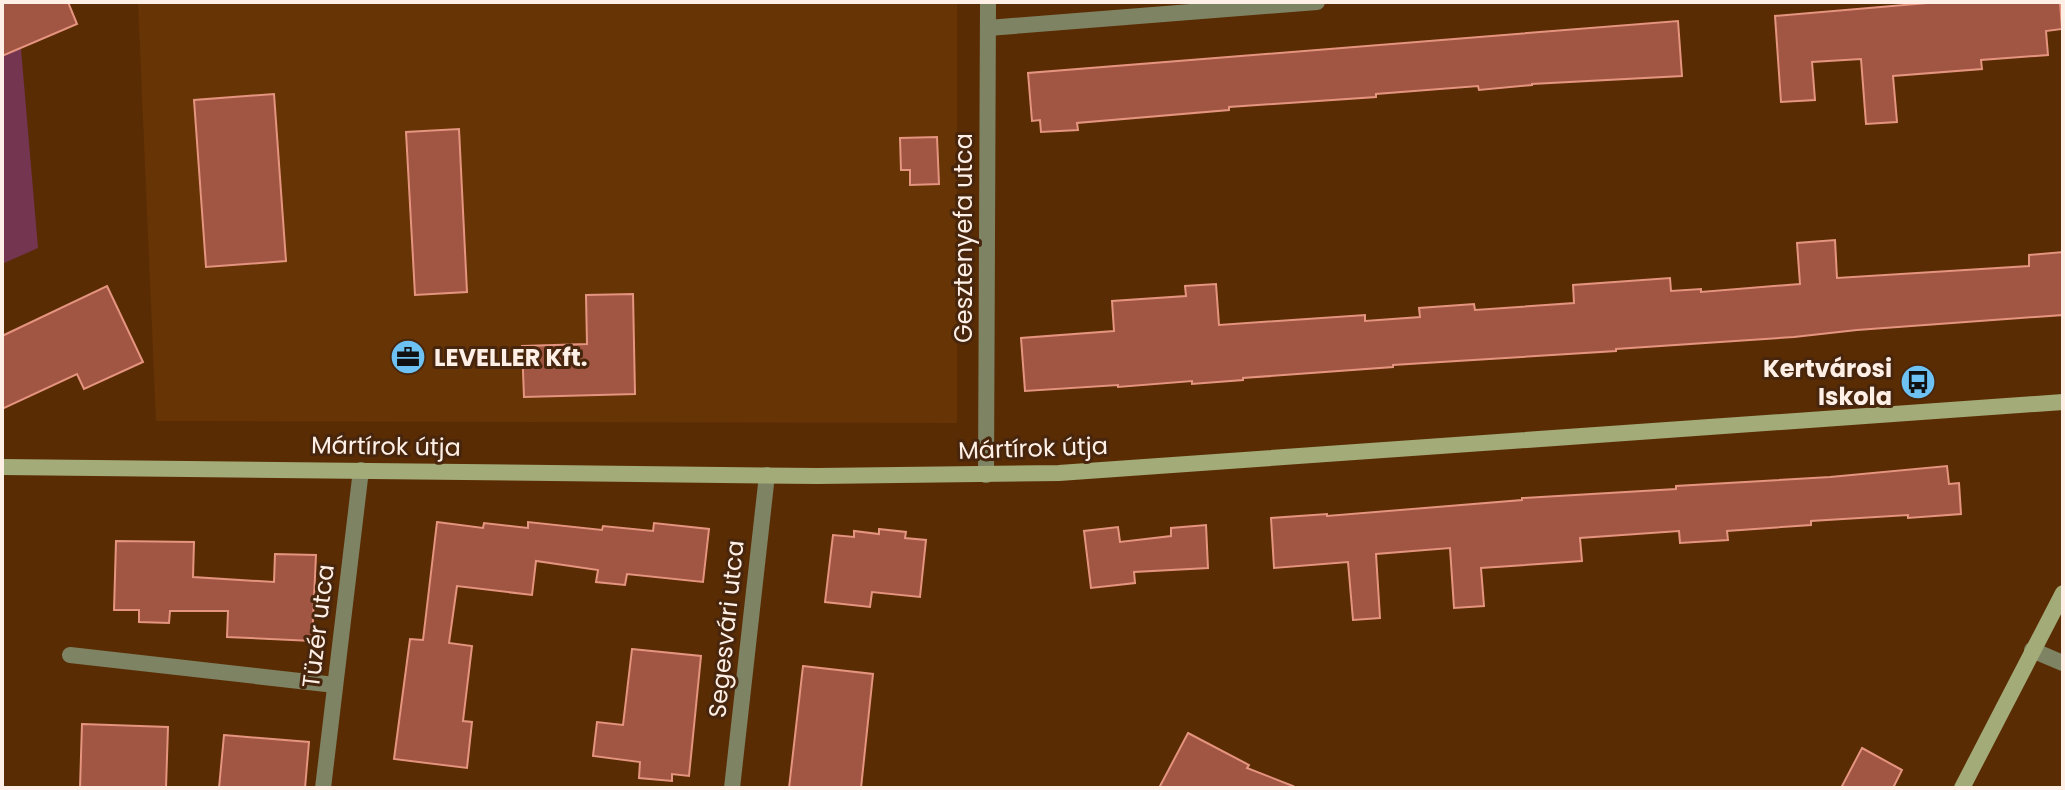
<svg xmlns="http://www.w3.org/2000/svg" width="2065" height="790" font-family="Poppins,sans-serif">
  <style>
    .built { fill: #673406 }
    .green { fill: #733550 }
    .building { fill: #a15643; stroke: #e5947f; stroke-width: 2 }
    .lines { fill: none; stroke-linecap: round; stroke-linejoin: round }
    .street { stroke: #7e8363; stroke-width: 16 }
    .secondary { stroke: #a3ab78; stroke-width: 16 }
    .labels { text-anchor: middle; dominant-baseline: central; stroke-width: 6; stroke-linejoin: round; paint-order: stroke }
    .street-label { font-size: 24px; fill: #fff0e7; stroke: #47260d }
    .poi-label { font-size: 24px; font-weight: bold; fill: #fff0e7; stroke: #47260d; text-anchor: start }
  </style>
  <rect width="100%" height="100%" fill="#5a2c04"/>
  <!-- built -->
  <path class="built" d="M 138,2 L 957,2 L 957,423 L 156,421 Z"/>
  <!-- green -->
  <path class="green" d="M 2,2 L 17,2 L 38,248 L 2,264 Z"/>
  <!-- building -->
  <g class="building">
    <path d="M 2,2 L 68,2 L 77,24 L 2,56 Z"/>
    <path d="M 1939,2 L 2060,2 L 2062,29 L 2046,31 L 2048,55 L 1981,60 L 1982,69 L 1893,76 L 1897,122 L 1866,124 L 1861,59 L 1812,62 L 1815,100 L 1781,102 L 1775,16 Z"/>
    <path d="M 1678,21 L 1682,76 L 1532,84 L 1532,85 L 1479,90 L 1478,86 L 1376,94 L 1376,97 L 1229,107 L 1229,110 L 1077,123 L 1078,130 L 1041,132 L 1040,120 L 1032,121 L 1028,73 Z"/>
    <path d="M 274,94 L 286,261 L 206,267 L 194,100 Z"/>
    <path d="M 459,129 L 467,292 L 415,295 L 406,132 Z"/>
    <path d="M 937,137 L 939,184 L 910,185 L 910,170 L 901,170 L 900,138 Z"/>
    <path d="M 1835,240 L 1837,278 L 2029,266 L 2029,255 L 2063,252 L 2063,315 L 1857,330 L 1794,337 L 1616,349 L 1616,351 L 1393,365 L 1393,367 L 1243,378 L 1243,380 L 1192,384 L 1192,381 L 1118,387 L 1118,385 L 1025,391 L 1021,338 L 1114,331 L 1112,301 L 1186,296 L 1185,286 L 1216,284 L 1219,325 L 1365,315 L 1365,321 L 1420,317 L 1419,308 L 1474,304 L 1475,310 L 1574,303 L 1573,285 L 1670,278 L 1671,291 L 1701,289 L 1701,292 L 1800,284 L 1797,243 Z"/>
    <path d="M 107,286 L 143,362 L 84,389 L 77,374 L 2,409 L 2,336 Z"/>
    <path d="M 633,294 L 635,394 L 524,397 L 522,346 L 587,344 L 586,295 Z"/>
    <path d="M 1947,466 L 1949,484 L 1959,483 L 1961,514 L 1908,518 L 1908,515 L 1811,521 L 1811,525 L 1727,531 L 1728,540 L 1680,543 L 1679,531 L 1580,538 L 1582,561 L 1481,568 L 1484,606 L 1454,608 L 1450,548 L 1376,554 L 1380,618 L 1353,620 L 1348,562 L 1274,568 L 1271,518 L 1327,514 L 1327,516 L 1522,500 L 1522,498 L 1676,489 L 1676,486 L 1830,477 Z"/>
    <path d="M 437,522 L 483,528 L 484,523 L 528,528 L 528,522 L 602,530 L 603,526 L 653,531 L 654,523 L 709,529 L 703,582 L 627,574 L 625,585 L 596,582 L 598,570 L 536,561 L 532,595 L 457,586 L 449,643 L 472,646 L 463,721 L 472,722 L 467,768 L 394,759 L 410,639 L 423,640 Z"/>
    <path d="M 1206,525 L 1208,568 L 1134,572 L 1135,583 L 1091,588 L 1084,531 L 1118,527 L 1120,542 L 1171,536 L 1171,528 Z"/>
    <path d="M 879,529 L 906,532 L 905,538 L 926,540 L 920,597 L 872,592 L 870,607 L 825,602 L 833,535 L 854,537 L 854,531 L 879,534 Z"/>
    <path d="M 116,541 L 194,542 L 193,577 L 274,582 L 275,554 L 316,555 L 312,641 L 227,637 L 228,611 L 170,611 L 169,623 L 139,622 L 139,610 L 114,610 Z"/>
    <path d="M 632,649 L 701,656 L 689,776 L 672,774 L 672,781 L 639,778 L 640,762 L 593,756 L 597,722 L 623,725 Z"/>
    <path d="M 803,666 L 873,674 L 861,788 L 789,788 Z"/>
    <path d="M 82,724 L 168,727 L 166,788 L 80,788 Z"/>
    <path d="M 1188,733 L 1249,765 L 1247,768 L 1293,786 L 1292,788 L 1159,788 Z"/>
    <path d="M 224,735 L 309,742 L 305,788 L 219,788 Z"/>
    <path d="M 1862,748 L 1902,770 L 1893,788 L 1841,788 Z"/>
  </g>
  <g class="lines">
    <!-- street -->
    <g class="street">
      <path d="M 988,28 L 1317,2"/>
      <path d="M 986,475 L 988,2"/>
      <path d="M 2032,650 L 2063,663"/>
      <path d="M 70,655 L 335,685"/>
      <path d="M 323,788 L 361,470"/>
      <path d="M 732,788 L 767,475"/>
    </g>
    <!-- secondary -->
    <g class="secondary">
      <path d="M 2,467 L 818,476 L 1059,473 L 2063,402"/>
      <path d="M 1962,788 L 2063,593"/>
    </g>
  </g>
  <!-- icons -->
  <defs>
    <symbol id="office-disc" viewBox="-11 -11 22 22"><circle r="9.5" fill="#6dc2f3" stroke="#47260d"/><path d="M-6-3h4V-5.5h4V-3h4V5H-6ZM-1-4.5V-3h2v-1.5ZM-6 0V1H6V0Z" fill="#111"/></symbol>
    <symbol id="bus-disc" viewBox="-11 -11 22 22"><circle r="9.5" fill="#6dc2f3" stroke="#47260d"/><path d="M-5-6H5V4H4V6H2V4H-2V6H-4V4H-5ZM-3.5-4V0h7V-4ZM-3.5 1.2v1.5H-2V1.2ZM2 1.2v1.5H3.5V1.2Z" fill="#111"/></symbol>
  </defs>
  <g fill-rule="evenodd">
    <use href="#office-disc" x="388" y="337" width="40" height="40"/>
    <use href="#bus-disc" x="1898" y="362" width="40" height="40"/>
  </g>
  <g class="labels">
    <!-- street labels -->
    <g class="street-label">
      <text transform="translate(963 238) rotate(-90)">Gesztenyefa utca</text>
      <text transform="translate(386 446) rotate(1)">Mártírok útja</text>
      <text transform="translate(1033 448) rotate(-2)">Mártírok útja</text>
      <text transform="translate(318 626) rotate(-83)">Tüzér utca</text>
      <text transform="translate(726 629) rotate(-84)">Segesvári utca</text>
    </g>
    <!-- poi labels -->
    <g class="poi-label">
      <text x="434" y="357">LEVELLER Kft.</text>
      <text x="1892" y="368" text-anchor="end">Kertvárosi<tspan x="1892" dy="28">Iskola</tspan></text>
    </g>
  </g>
  <!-- border -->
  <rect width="2065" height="790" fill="none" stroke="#fff0e7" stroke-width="8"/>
</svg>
